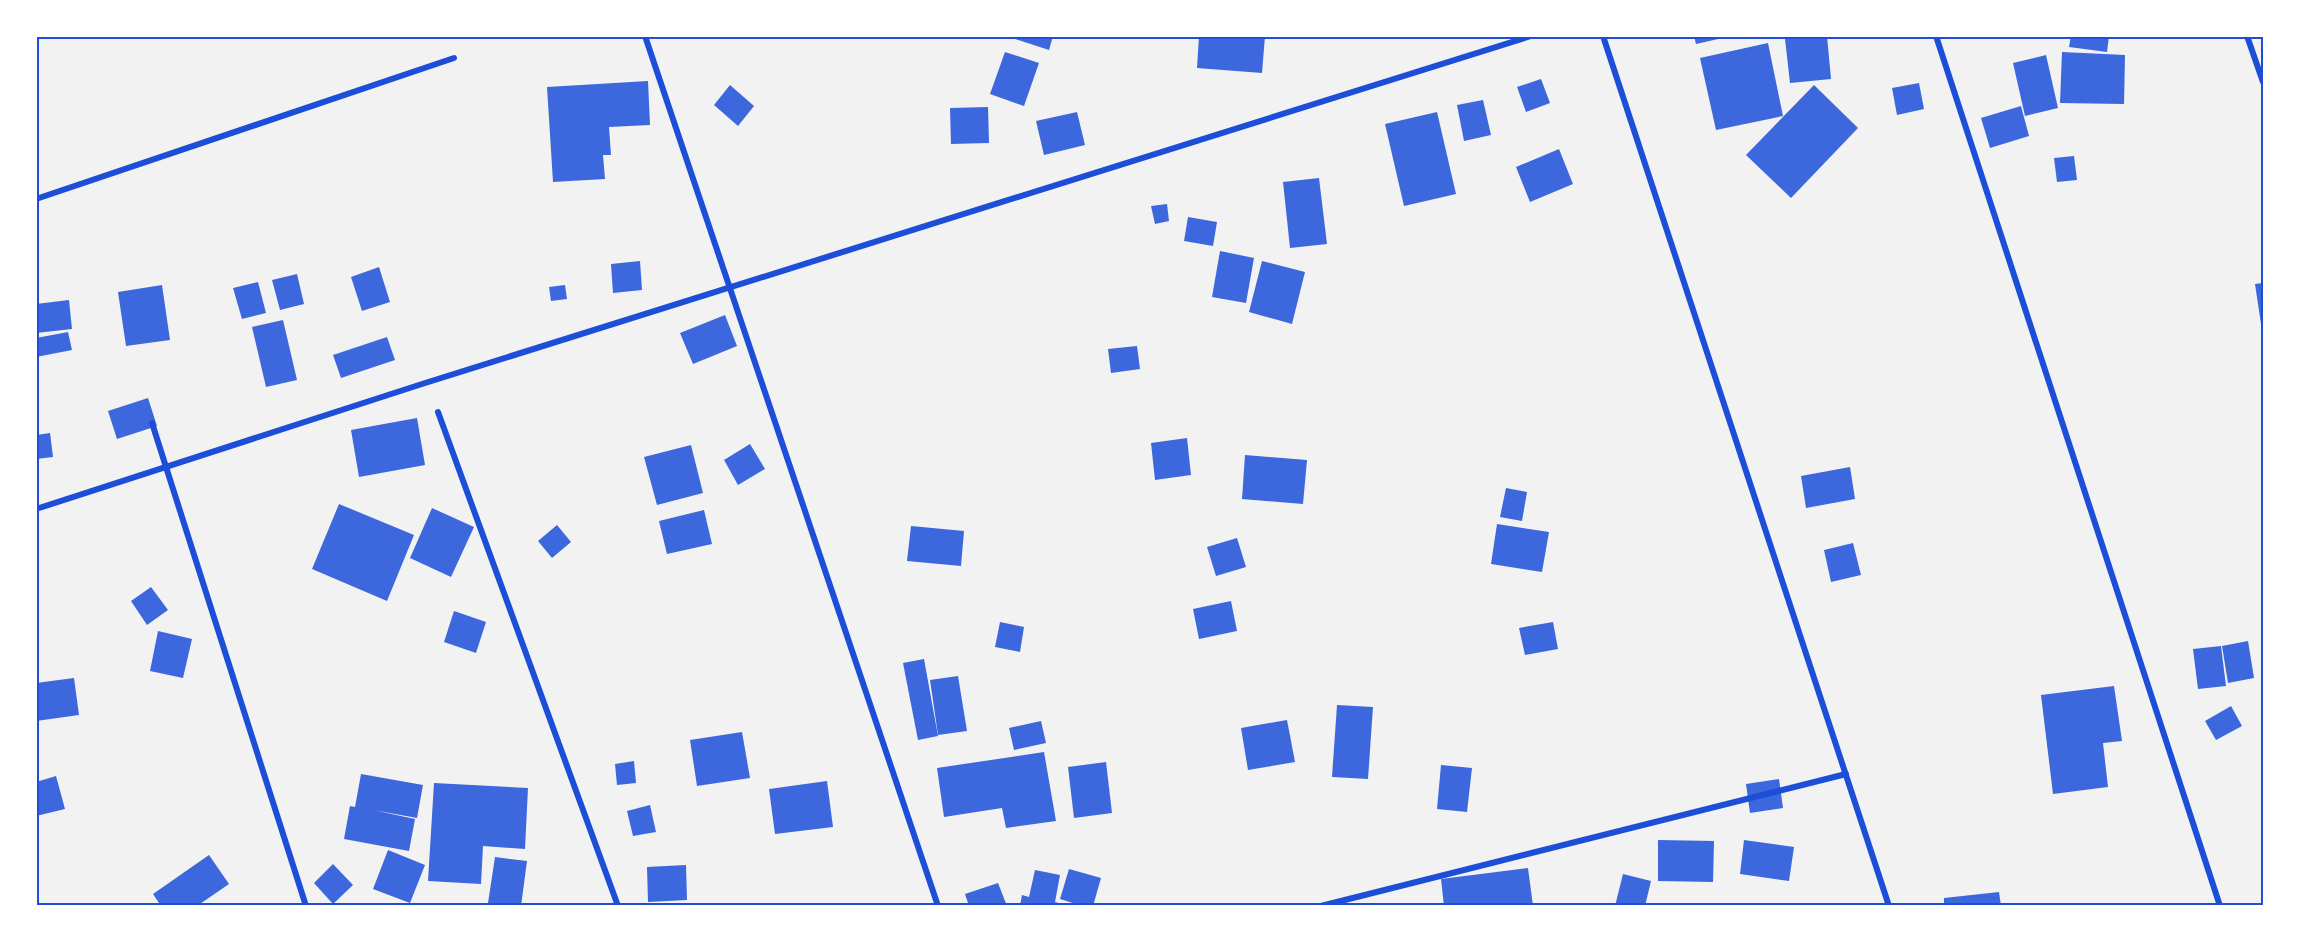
<svg xmlns="http://www.w3.org/2000/svg" width="2299" height="942" font-family="'Sofia Sans Condensed',sans-serif">
  <style>
    .building { fill: #3d67dc }
    .lines { fill: none; stroke-linecap: round; stroke-linejoin: round }
    .minor { stroke: #1d4ed8; stroke-width: 6 }
    .neatline { fill: none; stroke: #1d4ed8; stroke-width: 2 }
  </style>
  <rect width="100%" height="100%" fill="#f2f2f2"/>
  <!-- building -->
  <g class="building">
    <path d="M 1006,36 L 1053,36 L 1049,50 Z"/>
    <path d="M 1199,36 L 1265,36 L 1262,73 L 1197,68 Z"/>
    <path d="M 1694,36 L 1727,36 L 1727,37 L 1696,44 Z"/>
    <path d="M 1811,36 L 1827,36 L 1831,79 L 1790,83 L 1785,39 Z"/>
    <path d="M 2071,36 L 2109,36 L 2107,52 L 2069,47 Z"/>
    <path d="M 1768,43 L 1783,116 L 1716,130 L 1700,58 Z"/>
    <path d="M 1005,52 L 1039,63 L 1024,106 L 990,94 Z"/>
    <path d="M 2062,52 L 2125,55 L 2124,104 L 2060,103 Z"/>
    <path d="M 2046,55 L 2058,108 L 2025,116 L 2013,63 Z"/>
    <path d="M 1541,79 L 1550,103 L 1526,112 L 1517,87 Z"/>
    <path d="M 648,81 L 650,125 L 609,127 L 611,155 L 603,155 L 605,179 L 553,182 L 547,87 Z"/>
    <path d="M 1919,83 L 1924,109 L 1897,115 L 1892,88 Z"/>
    <path d="M 730,85 L 754,106 L 738,126 L 714,105 Z"/>
    <path d="M 1814,85 L 1858,128 L 1791,198 L 1746,155 Z"/>
    <path d="M 1483,100 L 1491,135 L 1464,141 L 1457,105 Z"/>
    <path d="M 2021,106 L 2029,136 L 1990,148 L 1981,118 Z"/>
    <path d="M 988,107 L 989,143 L 951,144 L 950,108 Z"/>
    <path d="M 1077,112 L 1085,145 L 1044,155 L 1036,121 Z"/>
    <path d="M 1437,112 L 1456,194 L 1404,206 L 1385,124 Z"/>
    <path d="M 1559,149 L 1573,184 L 1530,202 L 1516,167 Z"/>
    <path d="M 2074,156 L 2077,180 L 2057,182 L 2054,158 Z"/>
    <path d="M 1319,178 L 1327,244 L 1290,248 L 1283,182 Z"/>
    <path d="M 1167,204 L 1169,221 L 1155,224 L 1151,206 Z"/>
    <path d="M 1188,217 L 1217,222 L 1213,246 L 1184,241 Z"/>
    <path d="M 1220,251 L 1254,258 L 1246,303 L 1212,297 Z"/>
    <path d="M 640,261 L 642,290 L 613,293 L 611,264 Z"/>
    <path d="M 1262,261 L 1305,272 L 1292,324 L 1249,312 Z"/>
    <path d="M 379,267 L 390,302 L 362,311 L 351,277 Z"/>
    <path d="M 297,274 L 304,304 L 280,310 L 272,280 Z"/>
    <path d="M 258,282 L 266,313 L 242,319 L 233,288 Z"/>
    <path d="M 2263,283 L 2263,323 L 2261,324 L 2255,284 Z"/>
    <path d="M 162,285 L 170,340 L 126,346 L 118,292 Z"/>
    <path d="M 565,285 L 567,299 L 551,301 L 549,287 Z"/>
    <path d="M 69,300 L 72,329 L 36,333 L 36,304 Z"/>
    <path d="M 725,315 L 737,346 L 693,364 L 680,333 Z"/>
    <path d="M 283,320 L 297,380 L 266,387 L 252,327 Z"/>
    <path d="M 68,332 L 72,350 L 36,357 L 36,338 Z"/>
    <path d="M 387,337 L 395,360 L 341,378 L 333,355 Z"/>
    <path d="M 1137,346 L 1140,369 L 1111,373 L 1108,349 Z"/>
    <path d="M 148,398 L 157,426 L 117,439 L 108,411 Z"/>
    <path d="M 417,418 L 425,465 L 359,477 L 351,430 Z"/>
    <path d="M 50,433 L 53,457 L 36,459 L 36,435 Z"/>
    <path d="M 1187,438 L 1191,475 L 1155,480 L 1151,443 Z"/>
    <path d="M 750,444 L 765,469 L 738,485 L 724,460 Z"/>
    <path d="M 691,445 L 703,493 L 657,505 L 644,457 Z"/>
    <path d="M 1245,455 L 1307,460 L 1303,504 L 1242,499 Z"/>
    <path d="M 1850,467 L 1855,499 L 1806,508 L 1801,476 Z"/>
    <path d="M 1506,488 L 1527,492 L 1522,521 L 1500,517 Z"/>
    <path d="M 339,504 L 414,535 L 387,601 L 312,569 Z"/>
    <path d="M 432,508 L 474,527 L 451,577 L 410,558 Z"/>
    <path d="M 704,510 L 712,544 L 667,554 L 659,521 Z"/>
    <path d="M 1497,524 L 1549,532 L 1542,572 L 1491,564 Z"/>
    <path d="M 557,525 L 571,542 L 552,558 L 538,541 Z"/>
    <path d="M 911,526 L 964,531 L 961,566 L 907,561 Z"/>
    <path d="M 1237,538 L 1246,567 L 1216,576 L 1207,547 Z"/>
    <path d="M 1853,543 L 1861,575 L 1831,582 L 1824,550 Z"/>
    <path d="M 151,587 L 168,610 L 147,625 L 131,601 Z"/>
    <path d="M 1231,601 L 1237,631 L 1199,639 L 1193,609 Z"/>
    <path d="M 454,611 L 486,622 L 476,653 L 444,642 Z"/>
    <path d="M 1000,622 L 1024,627 L 1020,652 L 995,647 Z"/>
    <path d="M 1553,622 L 1558,649 L 1525,655 L 1519,628 Z"/>
    <path d="M 158,631 L 192,639 L 183,678 L 150,671 Z"/>
    <path d="M 2248,641 L 2254,678 L 2228,683 L 2222,646 Z"/>
    <path d="M 2221,646 L 2226,686 L 2198,689 L 2193,649 Z"/>
    <path d="M 924,659 L 938,736 L 918,740 L 903,663 Z"/>
    <path d="M 958,676 L 967,731 L 938,735 L 930,680 Z"/>
    <path d="M 74,678 L 79,715 L 36,721 L 36,683 Z"/>
    <path d="M 2114,686 L 2122,741 L 2103,743 L 2108,787 L 2053,794 L 2041,695 Z"/>
    <path d="M 1337,705 L 1373,707 L 1368,779 L 1332,777 Z"/>
    <path d="M 2231,706 L 2242,726 L 2216,740 L 2205,721 Z"/>
    <path d="M 1287,720 L 1295,762 L 1248,770 L 1241,728 Z"/>
    <path d="M 1041,721 L 1046,743 L 1014,750 L 1009,728 Z"/>
    <path d="M 742,732 L 750,778 L 697,786 L 690,740 Z"/>
    <path d="M 1044,752 L 1056,821 L 1006,828 L 1002,808 L 944,817 L 937,768 Z"/>
    <path d="M 634,761 L 636,783 L 617,785 L 615,764 Z"/>
    <path d="M 1106,762 L 1112,813 L 1074,818 L 1068,767 Z"/>
    <path d="M 1441,765 L 1472,768 L 1467,812 L 1437,809 Z"/>
    <path d="M 361,774 L 423,785 L 417,818 L 373,810 L 415,819 L 409,851 L 344,839 L 350,806 L 355,807 Z"/>
    <path d="M 56,776 L 65,809 L 36,816 L 36,782 Z"/>
    <path d="M 1779,779 L 1783,808 L 1750,813 L 1746,784 Z"/>
    <path d="M 827,781 L 833,827 L 775,834 L 769,789 Z"/>
    <path d="M 434,783 L 528,788 L 525,849 L 483,846 L 481,884 L 428,881 Z"/>
    <path d="M 650,805 L 656,832 L 633,836 L 627,811 Z"/>
    <path d="M 1658,840 L 1714,841 L 1713,882 L 1658,881 Z"/>
    <path d="M 1744,840 L 1794,847 L 1789,881 L 1740,874 Z"/>
    <path d="M 388,850 L 425,865 L 410,903 L 373,889 Z"/>
    <path d="M 209,855 L 229,884 L 197,906 L 161,906 L 153,894 Z"/>
    <path d="M 495,857 L 527,861 L 521,906 L 488,903 Z"/>
    <path d="M 333,864 L 353,885 L 333,904 L 314,883 Z"/>
    <path d="M 686,865 L 687,900 L 648,902 L 647,867 Z"/>
    <path d="M 1528,868 L 1533,906 L 1444,906 L 1441,879 Z"/>
    <path d="M 1069,869 L 1101,878 L 1093,906 L 1082,906 L 1060,899 Z"/>
    <path d="M 1035,870 L 1060,875 L 1055,902 L 1070,906 L 1020,906 L 1022,895 L 1029,897 Z"/>
    <path d="M 1623,874 L 1651,881 L 1645,906 L 1615,906 Z"/>
    <path d="M 998,883 L 1007,906 L 969,906 L 965,894 Z"/>
    <path d="M 1999,892 L 2001,906 L 1944,906 L 1944,898 Z"/>
  </g>
  <g class="lines">
    <!-- minor -->
    <g class="minor">
      <path d="M 645,36 L 938,906"/>
      <path d="M 1603,36 L 1889,906"/>
      <path d="M 1936,36 L 2220,906"/>
      <path d="M 2247,36 L 2263,82"/>
      <path d="M 36,199 L 454,58"/>
      <path d="M 438,412 L 618,906"/>
      <path d="M 152,423 L 306,906"/>
      <path d="M 36,509 L 422,384 L 1531,36"/>
      <path d="M 1321,906 L 1846,774"/>
    </g>
  </g>
  <!-- border -->
  <rect width="2299" height="942" fill="none" stroke="#ffffff" stroke-width="75"/>
  <rect x="38" y="38" width="2224" height="866" class="neatline"/>
</svg>
